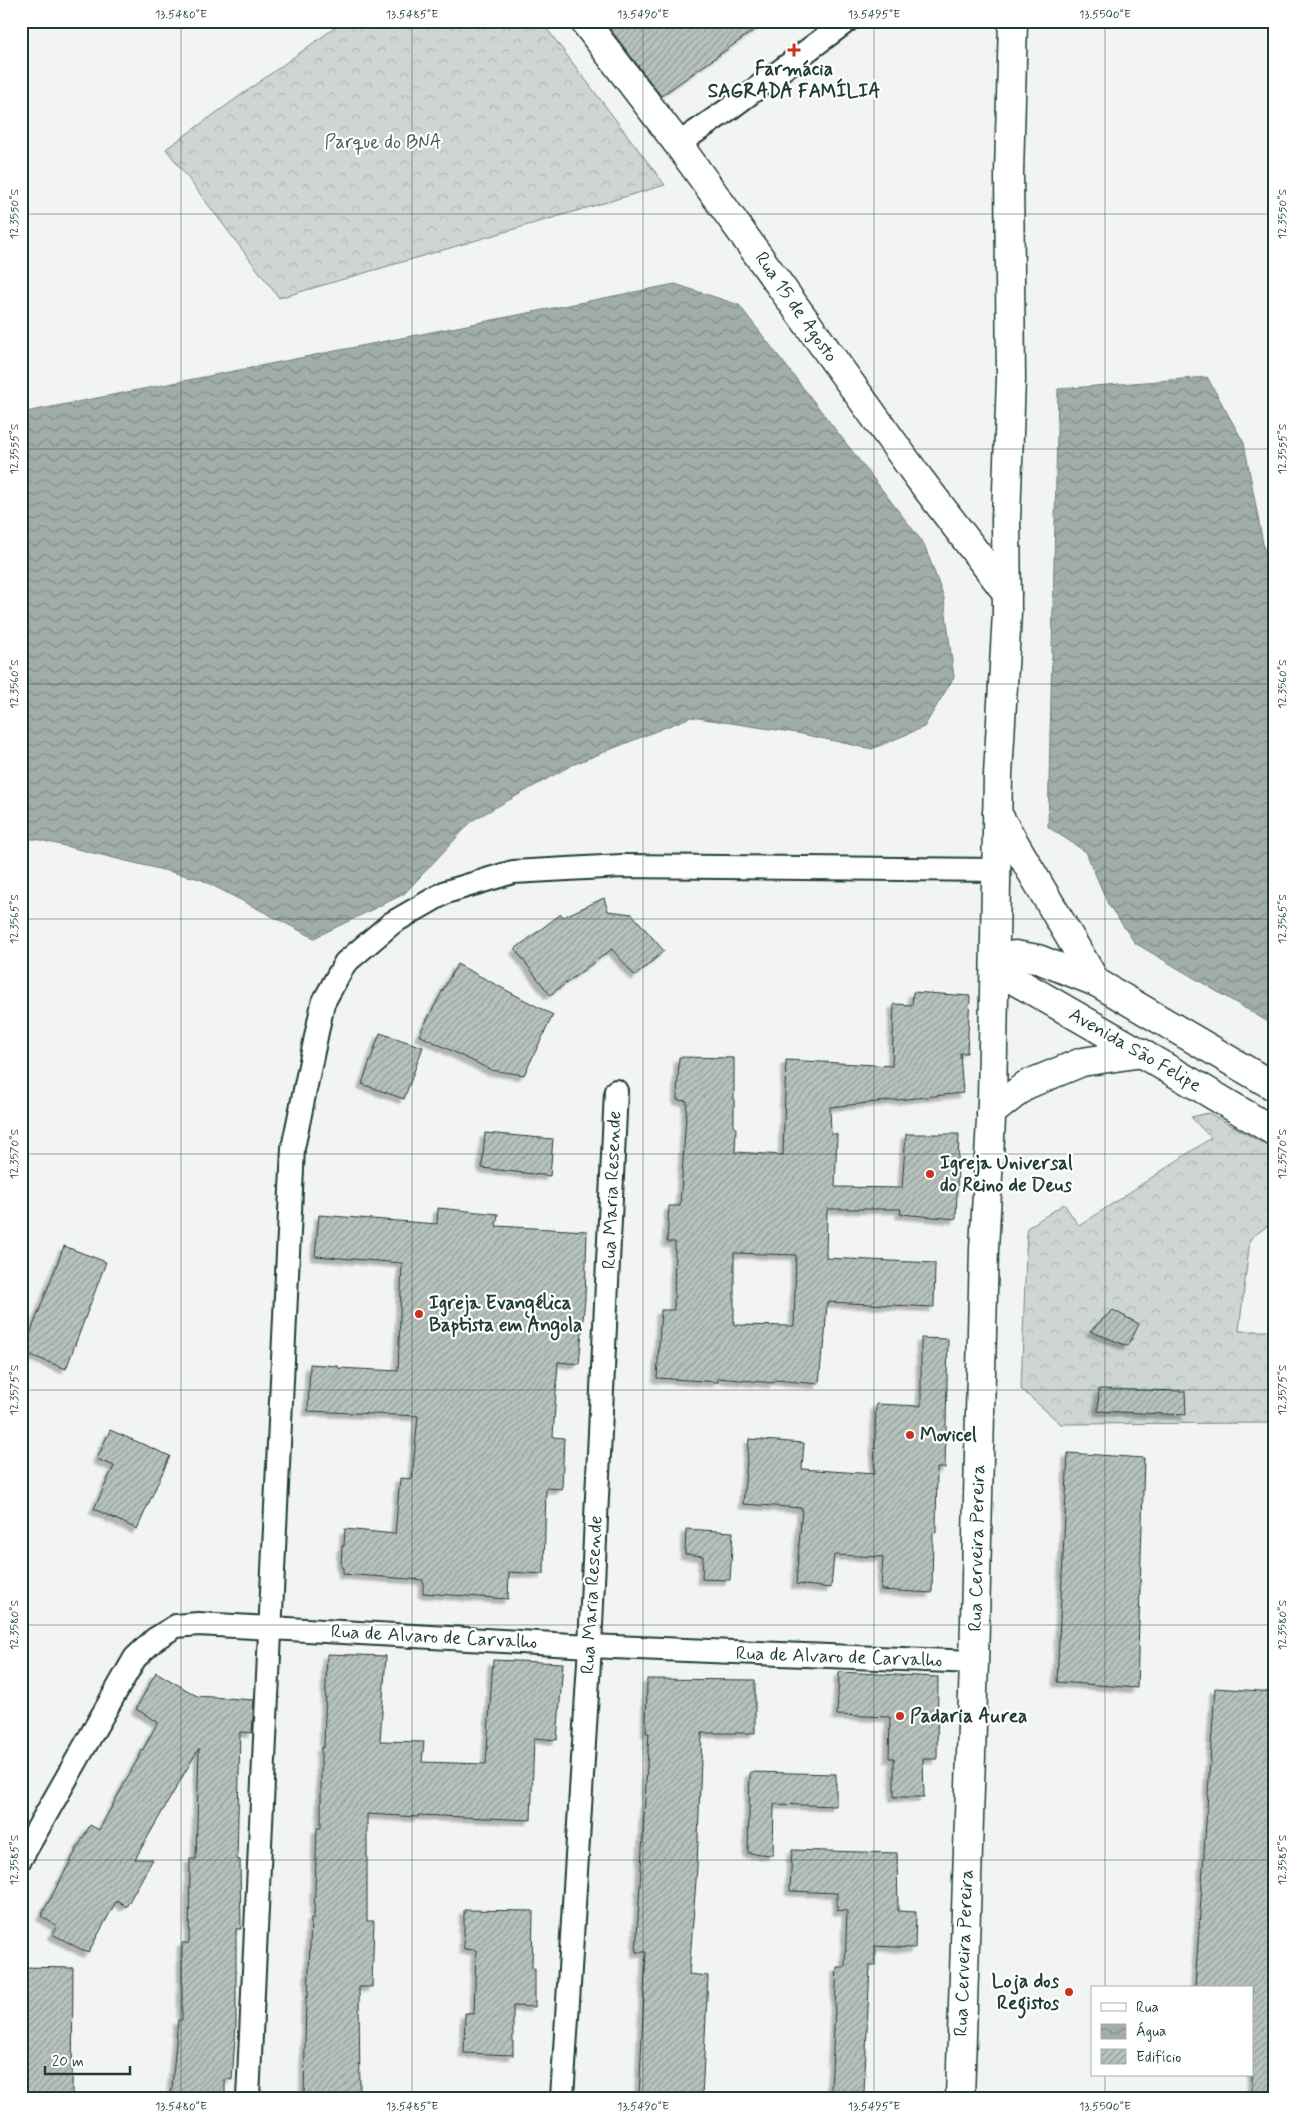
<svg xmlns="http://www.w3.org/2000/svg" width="1296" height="2119" font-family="Mynerve,sans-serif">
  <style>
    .forest { fill: url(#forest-crowns); stroke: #768984 }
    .water { fill: url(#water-waves); stroke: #6d807b }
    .building { fill: url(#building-hatch); stroke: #1f3d34; fill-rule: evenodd; filter: url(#shadow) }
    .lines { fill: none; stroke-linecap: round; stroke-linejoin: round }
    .street-casing { stroke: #1f3d34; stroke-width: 26 }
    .secondary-casing { stroke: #1f3d34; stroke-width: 31 }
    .street { stroke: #fff; stroke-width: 22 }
    .secondary { stroke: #fff; stroke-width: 28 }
    .ticks { fill: none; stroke: #1f3d34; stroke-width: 1; stroke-opacity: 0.45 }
    .poi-dot { fill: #c8321e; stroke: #fff; stroke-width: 2 }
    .labels { text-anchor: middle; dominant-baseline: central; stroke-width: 4.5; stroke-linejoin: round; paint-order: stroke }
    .poi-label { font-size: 19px; font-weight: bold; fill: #1f3d34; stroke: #fff; text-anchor: start }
    .park-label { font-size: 19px; fill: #425b54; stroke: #fff }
    .street-label { font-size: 19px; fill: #1f3d34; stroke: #fff }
    .neatline { fill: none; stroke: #1f3d34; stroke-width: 2 }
    .ticks-label { font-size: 12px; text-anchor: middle; fill: #1f3d34 }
  </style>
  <defs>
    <pattern id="forest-crowns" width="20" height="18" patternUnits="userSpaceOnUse" patternTransform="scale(1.25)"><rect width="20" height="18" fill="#ced5d3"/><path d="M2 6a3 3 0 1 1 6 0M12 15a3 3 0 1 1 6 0" fill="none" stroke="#b0b8b6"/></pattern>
    <pattern id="water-waves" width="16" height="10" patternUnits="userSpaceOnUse" patternTransform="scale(1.25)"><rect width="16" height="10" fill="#a1adaa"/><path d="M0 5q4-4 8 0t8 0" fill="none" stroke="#838e8b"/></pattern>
    <pattern id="building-hatch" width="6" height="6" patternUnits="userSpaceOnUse" patternTransform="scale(1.25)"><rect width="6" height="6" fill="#b7c1bd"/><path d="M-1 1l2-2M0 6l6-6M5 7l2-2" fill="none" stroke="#949e9a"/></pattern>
    <filter id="shadow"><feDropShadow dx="-4.5" dy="4.5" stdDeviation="1" flood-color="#0004"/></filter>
  </defs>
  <rect width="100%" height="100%" fill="#f2f3f3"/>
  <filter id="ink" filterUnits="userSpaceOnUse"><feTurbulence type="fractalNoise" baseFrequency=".02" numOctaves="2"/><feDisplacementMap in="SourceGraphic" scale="10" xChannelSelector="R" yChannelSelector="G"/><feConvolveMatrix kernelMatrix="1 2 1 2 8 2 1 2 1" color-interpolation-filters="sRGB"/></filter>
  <g filter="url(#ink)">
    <!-- forest -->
    <g class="forest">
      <path d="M 344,21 L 541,21 L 665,185 L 279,298 L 166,149 Z"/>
      <path d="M 1209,1113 L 1275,1150 L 1275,1220 L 1250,1239 L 1239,1331 L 1275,1331 L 1275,1423 L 1061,1424 L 1021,1389 L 1027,1228 L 1064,1204 L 1079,1226 L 1211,1138 L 1191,1117 Z"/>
    </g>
    <!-- water -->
    <g class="water">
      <path d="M 675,284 L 739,305 L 924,544 L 944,598 L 954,677 L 924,727 L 872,749 L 797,733 L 691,717 L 572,765 L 473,820 L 404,894 L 314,938 L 200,879 L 36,839 L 21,839 L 21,413 Z"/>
      <path d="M 1207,377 L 1244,443 L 1271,586 L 1275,591 L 1275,1026 L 1135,943 L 1108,904 L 1086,852 L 1048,827 L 1058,389 Z"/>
    </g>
    <!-- building -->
    <g class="building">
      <path d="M 604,21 L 767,21 L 661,96 Z"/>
      <path d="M 604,898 L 608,911 L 632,914 L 664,951 L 635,976 L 612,949 L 550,995 L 515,949 L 561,914 L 563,917 Z"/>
      <path d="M 457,964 L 553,1015 L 524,1075 L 491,1070 L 419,1035 Z"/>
      <path d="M 913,992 L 970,996 L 967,1053 L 960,1053 L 963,1093 L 830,1107 L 831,1134 L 837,1134 L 835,1187 L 902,1188 L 906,1134 L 959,1134 L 956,1219 L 900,1214 L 901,1209 L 827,1209 L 826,1258 L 935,1263 L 934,1307 L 827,1302 L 824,1350 L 822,1350 L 819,1384 L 775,1380 L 774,1383 L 718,1378 L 718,1382 L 657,1378 L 661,1310 L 674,1310 L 675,1242 L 667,1242 L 669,1206 L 680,1206 L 687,1101 L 677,1100 L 679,1057 L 734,1058 L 734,1127 L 736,1127 L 735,1152 L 783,1155 L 786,1060 L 892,1066 L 894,1004 L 912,1005 ZM 734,1253 L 796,1255 L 794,1326 L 734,1325 Z"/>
      <path d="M 380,1033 L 423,1047 L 404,1099 L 362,1084 Z"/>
      <path d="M 485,1133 L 553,1139 L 550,1176 L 482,1168 Z"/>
      <path d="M 438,1208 L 498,1214 L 496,1226 L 587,1231 L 585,1298 L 579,1364 L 558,1362 L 553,1437 L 564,1438 L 562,1489 L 546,1488 L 544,1574 L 509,1572 L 508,1599 L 423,1593 L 423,1580 L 343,1574 L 343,1568 L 341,1567 L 342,1546 L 344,1546 L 345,1529 L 395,1534 L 400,1478 L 412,1479 L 418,1416 L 308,1411 L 310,1364 L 338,1366 L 338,1368 L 398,1371 L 402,1263 L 315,1256 L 319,1215 L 437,1224 Z"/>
      <path d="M 64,1246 L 106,1262 L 66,1369 L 23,1352 Z"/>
      <path d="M 1113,1310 L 1139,1324 L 1128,1346 L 1090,1331 Z"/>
      <path d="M 921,1338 L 948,1339 L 945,1468 L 937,1468 L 936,1533 L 933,1532 L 932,1593 L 881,1590 L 883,1557 L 834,1555 L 831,1588 L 796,1584 L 802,1508 L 743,1504 L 749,1439 L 804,1443 L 802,1469 L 874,1474 L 876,1404 L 921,1406 Z"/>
      <path d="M 1099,1389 L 1185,1391 L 1186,1415 L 1098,1411 Z"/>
      <path d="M 110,1430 L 170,1456 L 137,1529 L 94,1509 L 114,1466 L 97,1459 Z"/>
      <path d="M 1068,1453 L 1144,1458 L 1137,1688 L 1057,1682 Z"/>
      <path d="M 686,1529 L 733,1532 L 730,1580 L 702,1579 L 703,1556 L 685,1554 Z"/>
      <path d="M 327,1654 L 386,1656 L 380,1741 L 424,1742 L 422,1762 L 486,1764 L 493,1660 L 563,1663 L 557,1740 L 534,1738 L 531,1820 L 418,1815 L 418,1817 L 367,1814 L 367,1921 L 374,1921 L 372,1987 L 359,1987 L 360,2098 L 304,2098 L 306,1997 L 308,1997 L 311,1918 L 314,1918 L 317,1828 L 321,1828 L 321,1747 L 324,1747 Z"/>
      <path d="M 156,1672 L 197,1696 L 254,1700 L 252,1733 L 240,1732 L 237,1859 L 240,1860 L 241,1929 L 236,1929 L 236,2025 L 232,2080 L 225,2079 L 225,2098 L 171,2098 L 178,2020 L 182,2020 L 182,1943 L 189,1943 L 190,1859 L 196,1859 L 199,1748 L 135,1859 L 153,1859 L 126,1907 L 117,1900 L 88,1953 L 52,1934 L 57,1926 L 41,1916 L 90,1825 L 99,1830 L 158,1722 L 136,1709 Z"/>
      <path d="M 839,1672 L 938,1677 L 937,1759 L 923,1759 L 924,1797 L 894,1797 L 894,1758 L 889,1758 L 890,1717 L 837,1715 Z"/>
      <path d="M 647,1679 L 755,1680 L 755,1733 L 702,1733 L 697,1867 L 689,1974 L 708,1976 L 702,2098 L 639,2098 L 646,1952 L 636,1952 L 649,1733 L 646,1733 Z"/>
      <path d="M 1215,1688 L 1275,1692 L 1275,2093 L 1252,2091 L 1252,1988 L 1195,1988 Z"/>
      <path d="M 750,1772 L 836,1774 L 836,1806 L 774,1804 L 773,1855 L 748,1853 Z"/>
      <path d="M 792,1850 L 897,1853 L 898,1911 L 916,1912 L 915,1948 L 875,1946 L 875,1966 L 870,1966 L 864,2093 L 831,2090 L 837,1967 L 845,1967 L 847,1911 L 837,1910 L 837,1893 L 790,1891 Z"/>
      <path d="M 464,1910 L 533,1911 L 532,1969 L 535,1969 L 535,2007 L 513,2006 L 513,2055 L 464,2053 L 465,2013 L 474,2014 L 476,1950 L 464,1949 Z"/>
      <path d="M 21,1967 L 73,1968 L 72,2098 L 21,2098 Z"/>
    </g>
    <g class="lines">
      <defs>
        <g id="street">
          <path d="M 678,144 L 729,109 L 847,21"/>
          <path d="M 21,1858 L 135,1658 L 155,1639 L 176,1626 L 198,1624 L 590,1646 L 974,1662"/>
          <path d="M 248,2098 L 293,1148 L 323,1003 L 345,963 L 392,923 L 446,892 L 513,872 L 622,866 L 996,870"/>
          <path d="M 562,2098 L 590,1646 L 616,1091"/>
        </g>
        <g id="secondary">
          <path d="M 584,21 L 678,144 L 918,477 L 1007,593"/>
          <path d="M 997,813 L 1096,982"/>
          <path d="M 995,961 L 1015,955 L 1038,959 L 1096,982 L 1275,1087"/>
          <path d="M 995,969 L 1203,1089 L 1275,1132"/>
          <path d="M 991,1113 L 1026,1085 L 1082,1062 L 1142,1053"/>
          <path d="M 960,2098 L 974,1662 L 984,1249 L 992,1101 L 998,775 L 1007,612 L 1006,519 L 1011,378 L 1009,174 L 1013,21"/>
        </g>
      </defs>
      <!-- street casing -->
      <use href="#street" class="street-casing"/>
      <!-- secondary casing -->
      <use href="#secondary" class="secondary-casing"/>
      <!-- street -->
      <use href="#street" class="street"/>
      <!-- secondary -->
      <use href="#secondary" class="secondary"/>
    </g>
  </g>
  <!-- ticks -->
  <path class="ticks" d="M 181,21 L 181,2098M 412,21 L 412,2098M 643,21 L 643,2098M 874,21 L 874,2098M 1105,21 L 1105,1988M 21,214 L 1275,214M 21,449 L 1275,449M 21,684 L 1275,684M 21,919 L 1275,919M 21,1154 L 1275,1154M 21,1390 L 1275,1390M 21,1625 L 1275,1625M 21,1860 L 1275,1860M 1105,2075 L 1105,2098M 21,2095 L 1275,2095"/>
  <!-- markers -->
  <g class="poi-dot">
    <path d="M791.5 42.5h5v5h5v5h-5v5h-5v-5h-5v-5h5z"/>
    <circle cx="930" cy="1174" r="5"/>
    <circle cx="419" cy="1314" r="5"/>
    <circle cx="910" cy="1435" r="5"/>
    <circle cx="900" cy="1716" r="5"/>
    <circle cx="1069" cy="1992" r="5"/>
  </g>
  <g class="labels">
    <!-- poi labels -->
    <g class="poi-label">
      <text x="794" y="69" text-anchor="middle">Farmácia<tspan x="794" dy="22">SAGRADA FAMÍLIA</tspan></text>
      <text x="940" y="1163">Igreja Universal<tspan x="940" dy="22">do Reino de Deus</tspan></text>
      <text x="429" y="1303">Igreja Evangélica<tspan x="429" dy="22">Baptista em Angola</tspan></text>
      <text x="920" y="1435">Movicel</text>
      <text x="910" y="1716">Padaria Aurea</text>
      <text x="1059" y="1981" text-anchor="end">Loja dos<tspan x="1059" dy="22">Registos</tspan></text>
    </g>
    <!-- park labels -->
    <g class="park-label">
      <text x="383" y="142">Parque do BNA</text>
    </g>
    <!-- street labels -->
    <g class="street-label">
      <text transform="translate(796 307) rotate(55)">Rua 15 de Agosto</text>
      <text transform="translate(1135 1050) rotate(30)">Avenida São Felipe</text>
      <text transform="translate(612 1190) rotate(-88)">Rua Maria Resende</text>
      <text transform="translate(977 1548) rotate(-89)">Rua Cerveira Pereira</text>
      <text transform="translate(592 1595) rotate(-87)">Rua Maria Resende</text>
      <text transform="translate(434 1637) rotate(3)">Rua de Alvaro de Carvalho</text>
      <text transform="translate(839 1657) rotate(2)">Rua de Alvaro de Carvalho</text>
      <text transform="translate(964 1953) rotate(-88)">Rua Cerveira Pereira</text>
    </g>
  </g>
  <!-- margin -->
  <rect width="1296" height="2119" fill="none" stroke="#fff" stroke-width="55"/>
  <!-- legend -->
  <rect x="1091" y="1986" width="162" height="90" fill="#ffffff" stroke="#a5b1ae"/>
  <rect x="1101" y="2003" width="25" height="8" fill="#ffffff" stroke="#a5b1ae"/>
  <text x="1136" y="2012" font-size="15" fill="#1f3d34">Rua</text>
  <rect x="1101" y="2024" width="25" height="15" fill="url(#water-waves)" stroke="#a5b1ae"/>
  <text x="1136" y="2036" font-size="15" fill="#1f3d34">Água</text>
  <rect x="1101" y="2049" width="25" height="15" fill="url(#building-hatch)" stroke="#a5b1ae"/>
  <text x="1136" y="2062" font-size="15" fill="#1f3d34">Edifício</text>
  <!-- scale -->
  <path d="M45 2066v8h85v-8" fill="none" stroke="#1f3d34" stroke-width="2.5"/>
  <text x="52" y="2066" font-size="15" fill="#1f3d34" stroke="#ffffff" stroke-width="4" paint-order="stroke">20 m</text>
  <rect x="28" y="28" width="1240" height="2064" class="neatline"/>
  <g class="ticks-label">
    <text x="181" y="18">13.5480°E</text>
    <text x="412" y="18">13.5485°E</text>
    <text x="643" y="18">13.5490°E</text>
    <text x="874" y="18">13.5495°E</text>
    <text x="1105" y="18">13.5500°E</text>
    <text transform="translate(14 214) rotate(-90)" y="4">12.3550°S</text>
    <text transform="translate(1282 214) rotate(-90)" y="4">12.3550°S</text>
    <text transform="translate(14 449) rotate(-90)" y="4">12.3555°S</text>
    <text transform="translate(1282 449) rotate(-90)" y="4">12.3555°S</text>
    <text transform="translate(14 684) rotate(-90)" y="4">12.3560°S</text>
    <text transform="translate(1282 684) rotate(-90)" y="4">12.3560°S</text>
    <text transform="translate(14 919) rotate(-90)" y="4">12.3565°S</text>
    <text transform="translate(1282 919) rotate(-90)" y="4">12.3565°S</text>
    <text transform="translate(14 1154) rotate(-90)" y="4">12.3570°S</text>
    <text transform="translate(1282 1154) rotate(-90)" y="4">12.3570°S</text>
    <text transform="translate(14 1390) rotate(-90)" y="4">12.3575°S</text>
    <text transform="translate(1282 1390) rotate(-90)" y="4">12.3575°S</text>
    <text transform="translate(14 1625) rotate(-90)" y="4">12.3580°S</text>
    <text transform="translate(1282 1625) rotate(-90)" y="4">12.3580°S</text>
    <text transform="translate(14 1860) rotate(-90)" y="4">12.3585°S</text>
    <text transform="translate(1282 1860) rotate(-90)" y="4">12.3585°S</text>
    <text x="181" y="2110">13.5480°E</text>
    <text x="412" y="2110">13.5485°E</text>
    <text x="643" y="2110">13.5490°E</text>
    <text x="874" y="2110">13.5495°E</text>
    <text x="1105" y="2110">13.5500°E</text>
  </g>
</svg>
